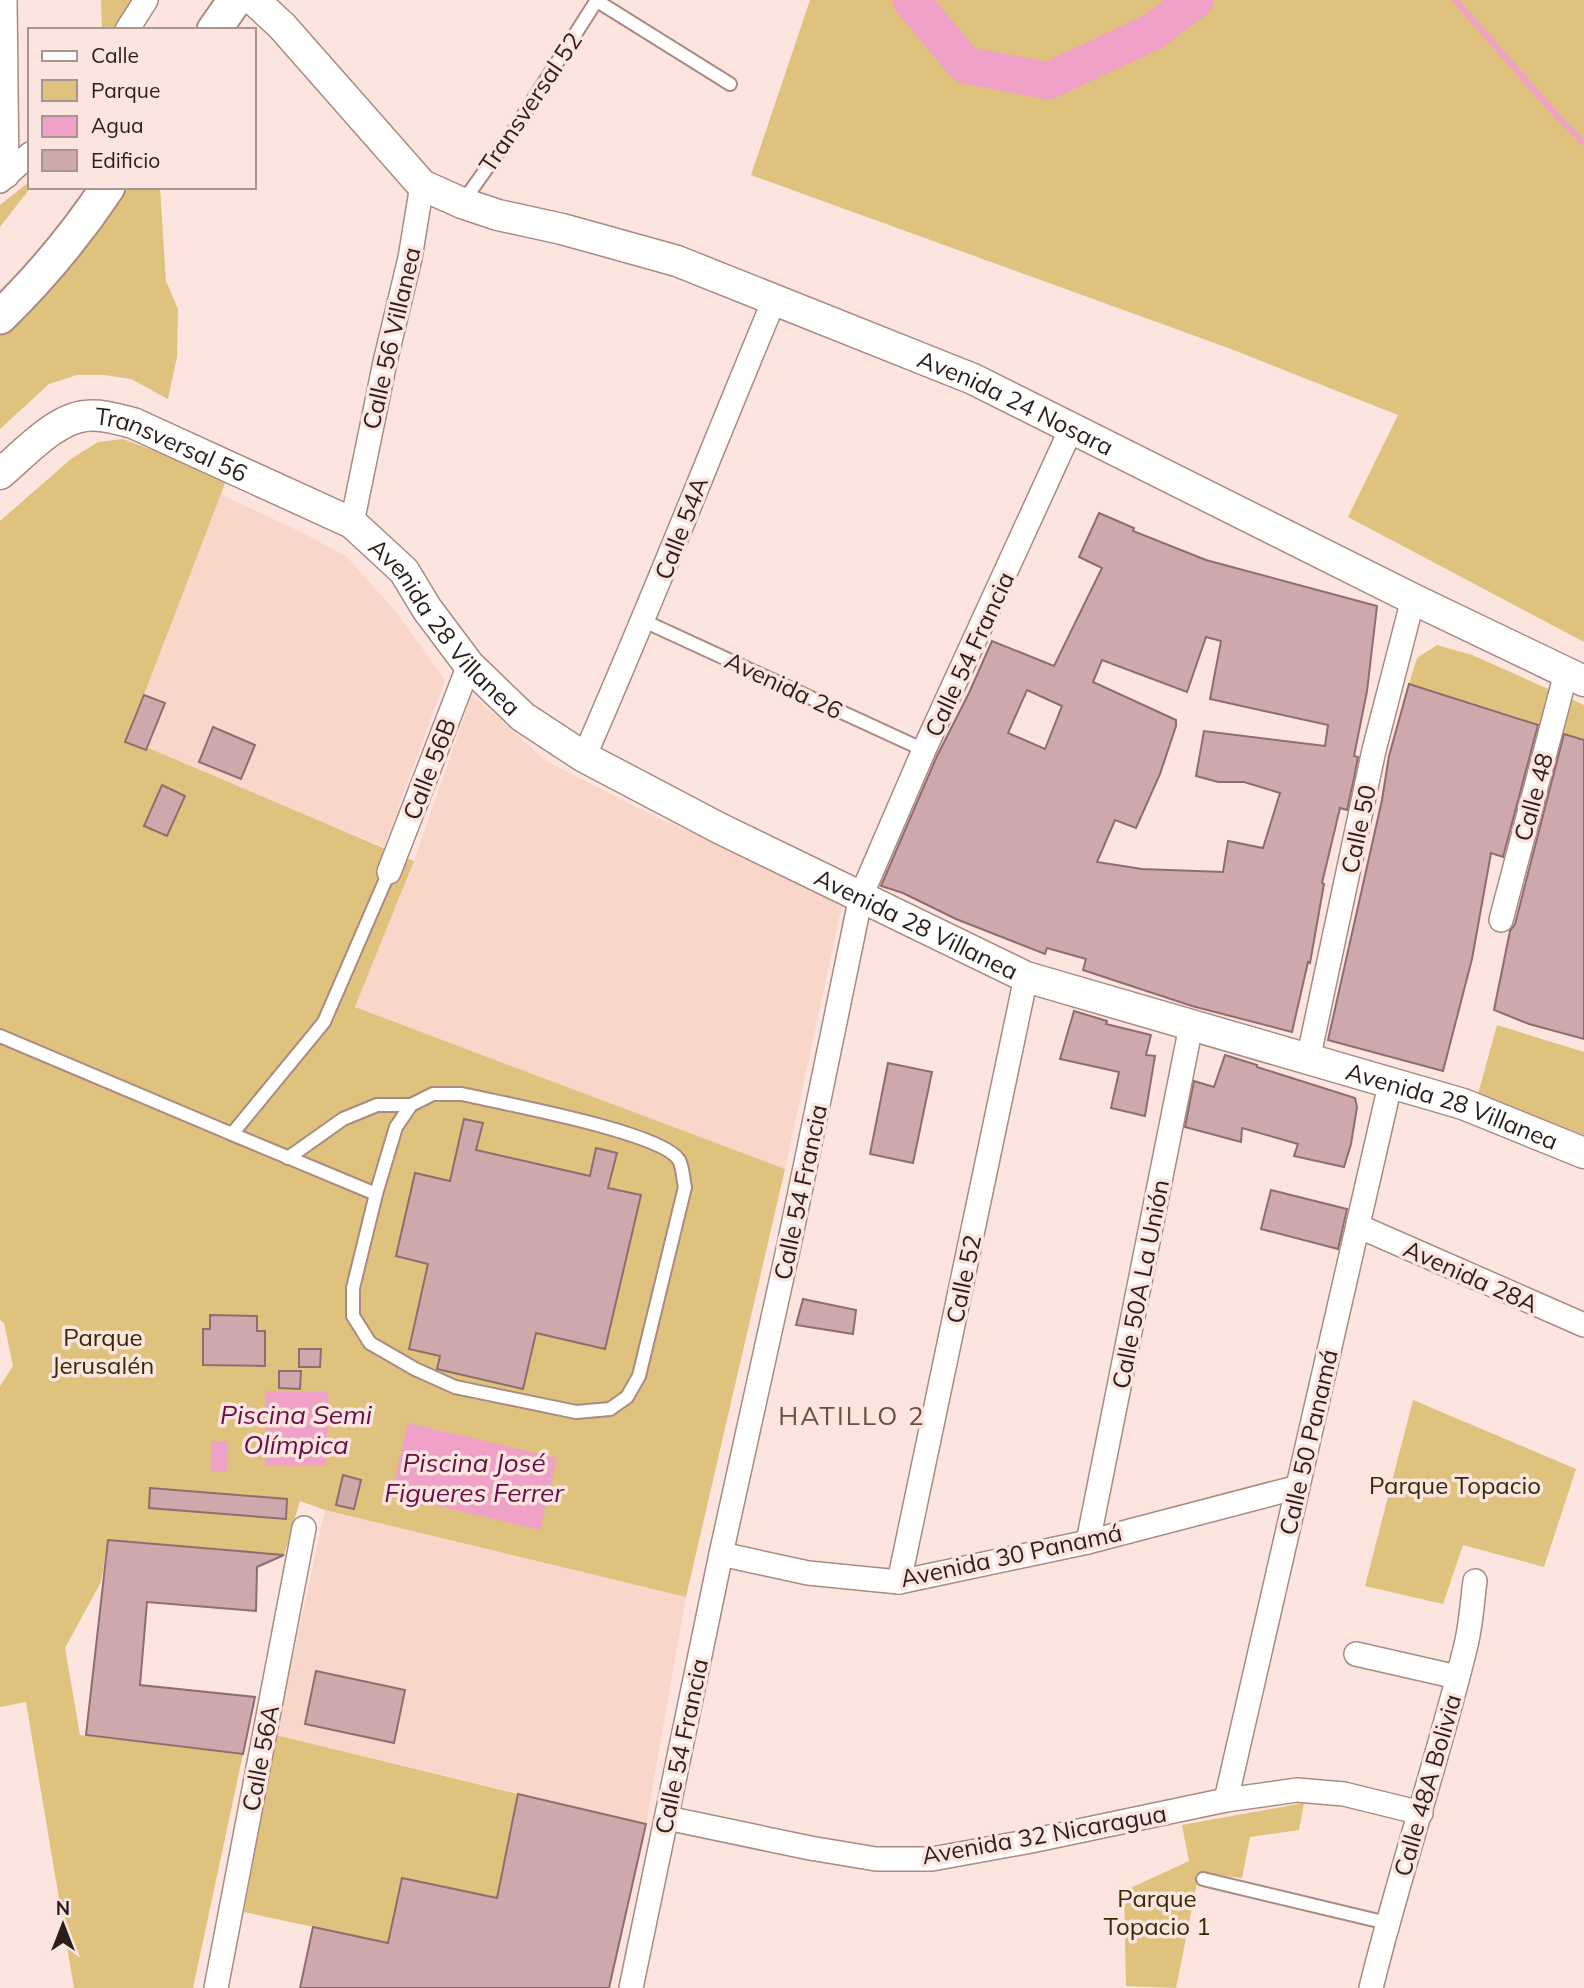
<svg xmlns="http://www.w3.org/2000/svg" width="1584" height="1988" font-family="Mulish,sans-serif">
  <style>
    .built { fill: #f9d6ca }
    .green { fill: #dec27d }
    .water { fill: #f0a1c7 }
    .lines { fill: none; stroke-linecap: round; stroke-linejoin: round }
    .stream { stroke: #f0a1c7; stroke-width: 6 }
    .river { stroke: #f0a1c7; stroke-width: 37 }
    .building { fill: #cea9ab; stroke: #8f6d6f; stroke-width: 2; fill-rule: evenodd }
    .service-casing { stroke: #ab8a7f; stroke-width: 16 }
    .minor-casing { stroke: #ab8a7f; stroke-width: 26 }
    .tertiary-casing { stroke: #ab8a7f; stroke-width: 33 }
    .secondary-casing { stroke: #ab8a7f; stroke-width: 37 }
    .service { stroke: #fff; stroke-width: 12 }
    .minor { stroke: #fff; stroke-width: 23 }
    .tertiary { stroke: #fff; stroke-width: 30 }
    .secondary { stroke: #fff; stroke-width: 33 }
    .labels { text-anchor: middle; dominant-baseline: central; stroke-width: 7; stroke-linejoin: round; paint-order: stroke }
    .street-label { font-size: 24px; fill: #2b1e1a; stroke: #fbe5de }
    .park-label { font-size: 24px; fill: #362905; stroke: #fbe5de }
    .water-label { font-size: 26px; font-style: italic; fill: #690c45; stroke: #fbe5de }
    .neighbourhood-label { font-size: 26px; letter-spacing: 2px; fill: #6c4e44; stroke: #fbe5de }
  </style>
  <rect width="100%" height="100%" fill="#fbe5de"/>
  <!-- built -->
  <g class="built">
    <path d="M 220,494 L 305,534 L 347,557 L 396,612 L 445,680 L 384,847 L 125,742 Z"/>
    <path d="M 472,694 L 546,761 L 650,814 L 843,900 L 785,1169 L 355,1007 L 414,861 Z"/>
    <path d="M 325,1510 L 686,1597 L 646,1824 L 276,1735 Z"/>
  </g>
  <!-- green -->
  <g class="green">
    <path d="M 101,0 L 141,0 L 123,30 L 102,30 Z"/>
    <path d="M 810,0 L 1584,0 L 1584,642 L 1348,517 L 1398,415 L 1231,349 L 751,175 Z"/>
    <path d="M 30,181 L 31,187 L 0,227 L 0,205 Z"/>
    <path d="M 114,187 L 160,187 L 166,281 L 178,309 L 177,357 L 168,399 L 131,379 L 104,375 L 77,375 L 49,384 L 0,429 L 0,321 Z"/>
    <path d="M 123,439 L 227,478 L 127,739 L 414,861 L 355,1007 L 785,1169 L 686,1597 L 325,1510 L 300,1501 L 284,1555 L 108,1540 L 101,1582 L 65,1648 L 80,1735 L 243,1754 L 193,1988 L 74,1988 L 26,1702 L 0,1707 L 0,1386 L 13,1366 L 4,1323 L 0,1320 L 0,521 L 71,459 L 98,442 Z"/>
    <path d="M 1437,645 L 1472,655 L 1584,705 L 1584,741 L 1409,684 L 1417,658 Z"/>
    <path d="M 1497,1025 L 1584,1052 L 1584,1135 L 1478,1094 Z"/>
    <path d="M 1413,1400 L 1576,1469 L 1544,1567 L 1463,1545 L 1443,1604 L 1365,1586 Z"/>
    <path d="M 276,1735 L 518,1794 L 479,1988 L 489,1897 L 402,1879 L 388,1943 L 244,1912 Z"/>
    <path d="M 1304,1803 L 1299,1830 L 1250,1837 L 1242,1878 L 1199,1873 L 1176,1988 L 1126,1986 L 1124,1891 L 1189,1861 L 1182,1825 Z"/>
  </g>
  <!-- water -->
  <g class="water">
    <path d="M 266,1391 L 328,1392 L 326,1466 L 266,1466 Z"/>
    <path d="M 408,1423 L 557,1458 L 540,1530 L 391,1495 Z"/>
    <path d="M 211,1441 L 228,1441 L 227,1472 L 211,1472 Z"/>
  </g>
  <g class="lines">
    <!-- stream -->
    <path class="stream" d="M 1455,0 L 1558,117 L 1584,143"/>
    <!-- river -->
    <path class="river" d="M 911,0 L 965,65 L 1048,81 L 1152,32 L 1195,0"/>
  </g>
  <!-- building -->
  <g class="building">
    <path d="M 1099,513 L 1134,528 L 1133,531 L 1206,560 L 1377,606 L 1367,691 L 1354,756 L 1358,757 L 1354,778 L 1347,810 L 1340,808 L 1322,883 L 1324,884 L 1310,963 L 1308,962 L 1292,1032 L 1192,1006 L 1083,970 L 1086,959 L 1047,948 L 1045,954 L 956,919 L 903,893 L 881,886 L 937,756 L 969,693 L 992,641 L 1054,666 L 1102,568 L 1079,557 ZM 1206,637 L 1221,641 L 1210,699 L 1328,725 L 1325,746 L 1204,731 L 1196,776 L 1218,782 L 1244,782 L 1280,793 L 1263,848 L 1228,841 L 1223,872 L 1142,869 L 1097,862 L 1115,820 L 1136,828 L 1160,774 L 1176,726 L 1176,720 L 1093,682 L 1102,660 L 1187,692 ZM 1027,690 L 1062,706 L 1045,749 L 1008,733 Z"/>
    <path d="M 1409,684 L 1538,725 L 1503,857 L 1491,853 L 1472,959 L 1443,1071 L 1328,1040 L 1382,800 L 1389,756 Z"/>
    <path d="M 144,695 L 165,703 L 146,750 L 125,742 Z"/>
    <path d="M 213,727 L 255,745 L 241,779 L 199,762 Z"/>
    <path d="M 1564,734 L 1584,740 L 1584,1039 L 1529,1024 L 1494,1010 L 1510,931 L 1515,924 Z"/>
    <path d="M 162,785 L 185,796 L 167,836 L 144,826 Z"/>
    <path d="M 1074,1011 L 1107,1021 L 1106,1024 L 1151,1035 L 1146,1055 L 1155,1056 L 1145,1116 L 1111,1108 L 1119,1072 L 1060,1059 Z"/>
    <path d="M 1225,1055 L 1257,1065 L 1257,1067 L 1355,1098 L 1357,1107 L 1351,1144 L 1344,1167 L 1294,1156 L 1298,1144 L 1242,1128 L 1241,1142 L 1185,1127 L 1194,1081 L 1214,1087 Z"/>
    <path d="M 888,1063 L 932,1072 L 913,1163 L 870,1154 Z"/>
    <path d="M 464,1119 L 483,1123 L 476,1150 L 590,1176 L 596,1148 L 617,1153 L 608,1188 L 641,1195 L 605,1349 L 536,1333 L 523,1389 L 437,1369 L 440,1356 L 409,1349 L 428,1264 L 396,1256 L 415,1173 L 450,1181 Z"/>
    <path d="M 1271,1190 L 1347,1209 L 1338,1249 L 1261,1229 Z"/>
    <path d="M 803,1299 L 856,1310 L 853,1334 L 796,1325 Z"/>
    <path d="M 210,1315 L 257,1316 L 257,1331 L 265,1331 L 265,1366 L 203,1365 L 203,1329 L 210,1329 Z"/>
    <path d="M 299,1349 L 321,1349 L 320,1367 L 299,1367 Z"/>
    <path d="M 279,1371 L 301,1371 L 300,1389 L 279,1388 Z"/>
    <path d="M 343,1475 L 361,1480 L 354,1509 L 336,1505 Z"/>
    <path d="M 150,1488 L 287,1499 L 286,1519 L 149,1508 Z"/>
    <path d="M 108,1540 L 284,1555 L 257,1567 L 256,1611 L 147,1602 L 140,1685 L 255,1697 L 243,1754 L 86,1735 Z"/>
    <path d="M 316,1671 L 405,1690 L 394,1743 L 305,1724 Z"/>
    <path d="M 518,1794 L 646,1824 L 609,1988 L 300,1988 L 313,1927 L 388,1943 L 402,1878 L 497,1898 Z"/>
  </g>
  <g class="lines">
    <defs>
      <g id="service">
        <path d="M 597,1 L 730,84"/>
        <path d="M 462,203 L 514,130 L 597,0"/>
        <path d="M 644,621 L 924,750"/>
        <path d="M 0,1036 L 232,1134 L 324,1022 L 389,872"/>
        <path d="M 433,1094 L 462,1094 C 500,1103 662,1132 679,1160 C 683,1167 683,1180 685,1187 L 639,1376 L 627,1397 L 610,1409 L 576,1412 L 455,1387 L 415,1369 L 370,1343 L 353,1316 L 353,1288 L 376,1194 L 396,1127 L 411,1105 Z"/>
        <path d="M 232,1134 L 376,1194"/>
        <path d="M 288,1158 L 343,1119 L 377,1105 L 411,1105"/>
        <path d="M 1203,1879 L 1387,1923"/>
      </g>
      <g id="minor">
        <path d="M 5,0 L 7,176"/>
        <path d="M 127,30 L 146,0"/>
        <path d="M 0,181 L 30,154"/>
        <path d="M 352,523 L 385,362 L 410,258 L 422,185"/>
        <path d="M 584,757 C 651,605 711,451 775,298"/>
        <path d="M 389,872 L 469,665"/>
        <path d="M 1501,920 L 1566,673"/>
        <path d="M 1308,1060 L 1374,750 L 1413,599"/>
        <path d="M 1358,1226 L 1584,1325"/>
        <path d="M 1088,1542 L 1191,1026"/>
        <path d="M 721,1554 L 808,1573 L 899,1582 L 1088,1542 L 1298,1487"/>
        <path d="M 899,1582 L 1026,977"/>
        <path d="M 1356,1654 L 1457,1677"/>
        <path d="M 1226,1800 L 1390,1085"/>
        <path d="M 667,1818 L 810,1848 L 876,1859 L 932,1859 L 1031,1841 L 1226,1800 L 1297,1790 L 1344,1794 L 1421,1813"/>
        <path d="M 216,1988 L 304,1528"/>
        <path d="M 631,1988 L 721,1554 L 789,1245 L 861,896 L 924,750 L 1071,429"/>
        <path d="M 1371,1988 C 1399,1874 1437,1763 1465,1649 C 1471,1627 1472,1603 1475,1581"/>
      </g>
      <g id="tertiary">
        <path id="s1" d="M 254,0 L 282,26 L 422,185 L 462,203 L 498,215 L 562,229 L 677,261 L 973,379 L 1413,599 L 1584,681"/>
        <path id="s2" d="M 0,474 C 23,455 55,419 85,416 C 101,414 117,419 133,423 L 352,523 L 404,571 L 427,609 L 469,665 L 523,717 L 584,757 L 719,828 L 1026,977 L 1463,1104 L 1584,1153"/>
      </g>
      <g id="secondary">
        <path d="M 214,30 L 235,0"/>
        <path d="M 0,317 C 41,277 76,235 108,187"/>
      </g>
    </defs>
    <!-- service casing -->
    <use href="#service" class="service-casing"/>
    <!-- minor casing -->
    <use href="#minor" class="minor-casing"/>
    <!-- tertiary casing -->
    <use href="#tertiary" class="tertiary-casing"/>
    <!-- secondary casing -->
    <use href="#secondary" class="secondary-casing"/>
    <!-- service -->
    <use href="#service" class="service"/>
    <!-- minor -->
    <use href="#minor" class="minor"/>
    <!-- tertiary -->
    <use href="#tertiary" class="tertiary"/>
    <!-- secondary -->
    <use href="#secondary" class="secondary"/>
  </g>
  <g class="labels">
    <!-- street labels -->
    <g class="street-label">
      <text transform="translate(530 102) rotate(-56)">Transversal 52</text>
      <text transform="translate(391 338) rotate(-77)">Calle 56 Villanea</text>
      <text stroke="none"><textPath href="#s1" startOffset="884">Avenida 24 Nosara</textPath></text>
      <text stroke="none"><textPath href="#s2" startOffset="196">Transversal 56</textPath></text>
      <text transform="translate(681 528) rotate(-69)">Calle 54A</text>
      <text stroke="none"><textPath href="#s2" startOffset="534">Avenida 28 Villanea</textPath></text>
      <text transform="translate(969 654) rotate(-65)">Calle 54 Francia</text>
      <text transform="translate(784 685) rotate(25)">Avenida 26</text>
      <text transform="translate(429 769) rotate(-69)">Calle 56B</text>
      <text transform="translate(1533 797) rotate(-75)">Calle 48</text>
      <text transform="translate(1358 829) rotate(-78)">Calle 50</text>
      <text stroke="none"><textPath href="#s2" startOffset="1099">Avenida 28 Villanea</textPath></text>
      <text stroke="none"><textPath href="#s2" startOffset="1666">Avenida 28 Villanea</textPath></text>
      <text transform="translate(800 1192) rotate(-78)">Calle 54 Francia</text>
      <text transform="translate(1471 1276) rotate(24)">Avenida 28A</text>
      <text transform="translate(963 1279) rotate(-78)">Calle 52</text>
      <text transform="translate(1140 1284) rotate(-79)">Calle 50A La Unión</text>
      <text transform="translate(1308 1442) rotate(-77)">Calle 50 Panamá</text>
      <text transform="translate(1011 1555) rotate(-12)">Avenida 30 Panamá</text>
      <text transform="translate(681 1746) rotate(-78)">Calle 54 Francia</text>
      <text transform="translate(260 1758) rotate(-79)">Calle 56A</text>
      <text transform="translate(1427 1785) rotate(-74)">Calle 48A Bolivia</text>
      <text transform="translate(1044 1834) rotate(-10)">Avenida 32 Nicaragua</text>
    </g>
    <!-- park labels -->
    <g class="park-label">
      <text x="103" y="1337">Parque<tspan x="103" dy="28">Jerusalén</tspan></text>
      <text x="1455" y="1485">Parque Topacio</text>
      <text x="1157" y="1898">Parque<tspan x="1157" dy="28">Topacio 1</tspan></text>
    </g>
    <!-- water labels -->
    <g class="water-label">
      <text x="296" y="1414">Piscina Semi<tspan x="296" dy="30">Olímpica</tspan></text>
      <text x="474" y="1462">Piscina José<tspan x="474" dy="30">Figueres Ferrer</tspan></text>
    </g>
    <!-- neighbourhood labels -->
    <g class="neighbourhood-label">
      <text x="852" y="1415">HATILLO 2</text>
    </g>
  </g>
  <!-- legend -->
  <rect x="28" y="28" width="228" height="161" fill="#fbe5de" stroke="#a89590" stroke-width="2"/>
  <rect x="42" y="51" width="35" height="10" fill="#ffffff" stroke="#a89590" stroke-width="2"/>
  <text x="91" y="63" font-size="21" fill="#2b1e1a">Calle</text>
  <rect x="42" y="80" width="35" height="21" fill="#dec27d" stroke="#a89590" stroke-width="2"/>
  <text x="91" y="98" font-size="21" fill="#2b1e1a">Parque</text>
  <rect x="42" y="116" width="35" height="21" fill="#f0a1c7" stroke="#a89590" stroke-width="2"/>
  <text x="91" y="133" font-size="21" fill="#2b1e1a">Agua</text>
  <rect x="42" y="150" width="35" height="21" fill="#cea9ab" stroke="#a89590" stroke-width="2"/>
  <text x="91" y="168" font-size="21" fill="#2b1e1a">Edificio</text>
  <!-- north arrow -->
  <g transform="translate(63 1925)" stroke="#fbe5de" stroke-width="5" paint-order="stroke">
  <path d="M0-5L12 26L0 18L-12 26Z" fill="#2b1e1a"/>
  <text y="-10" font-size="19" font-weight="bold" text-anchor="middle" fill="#2b1e1a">N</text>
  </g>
</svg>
